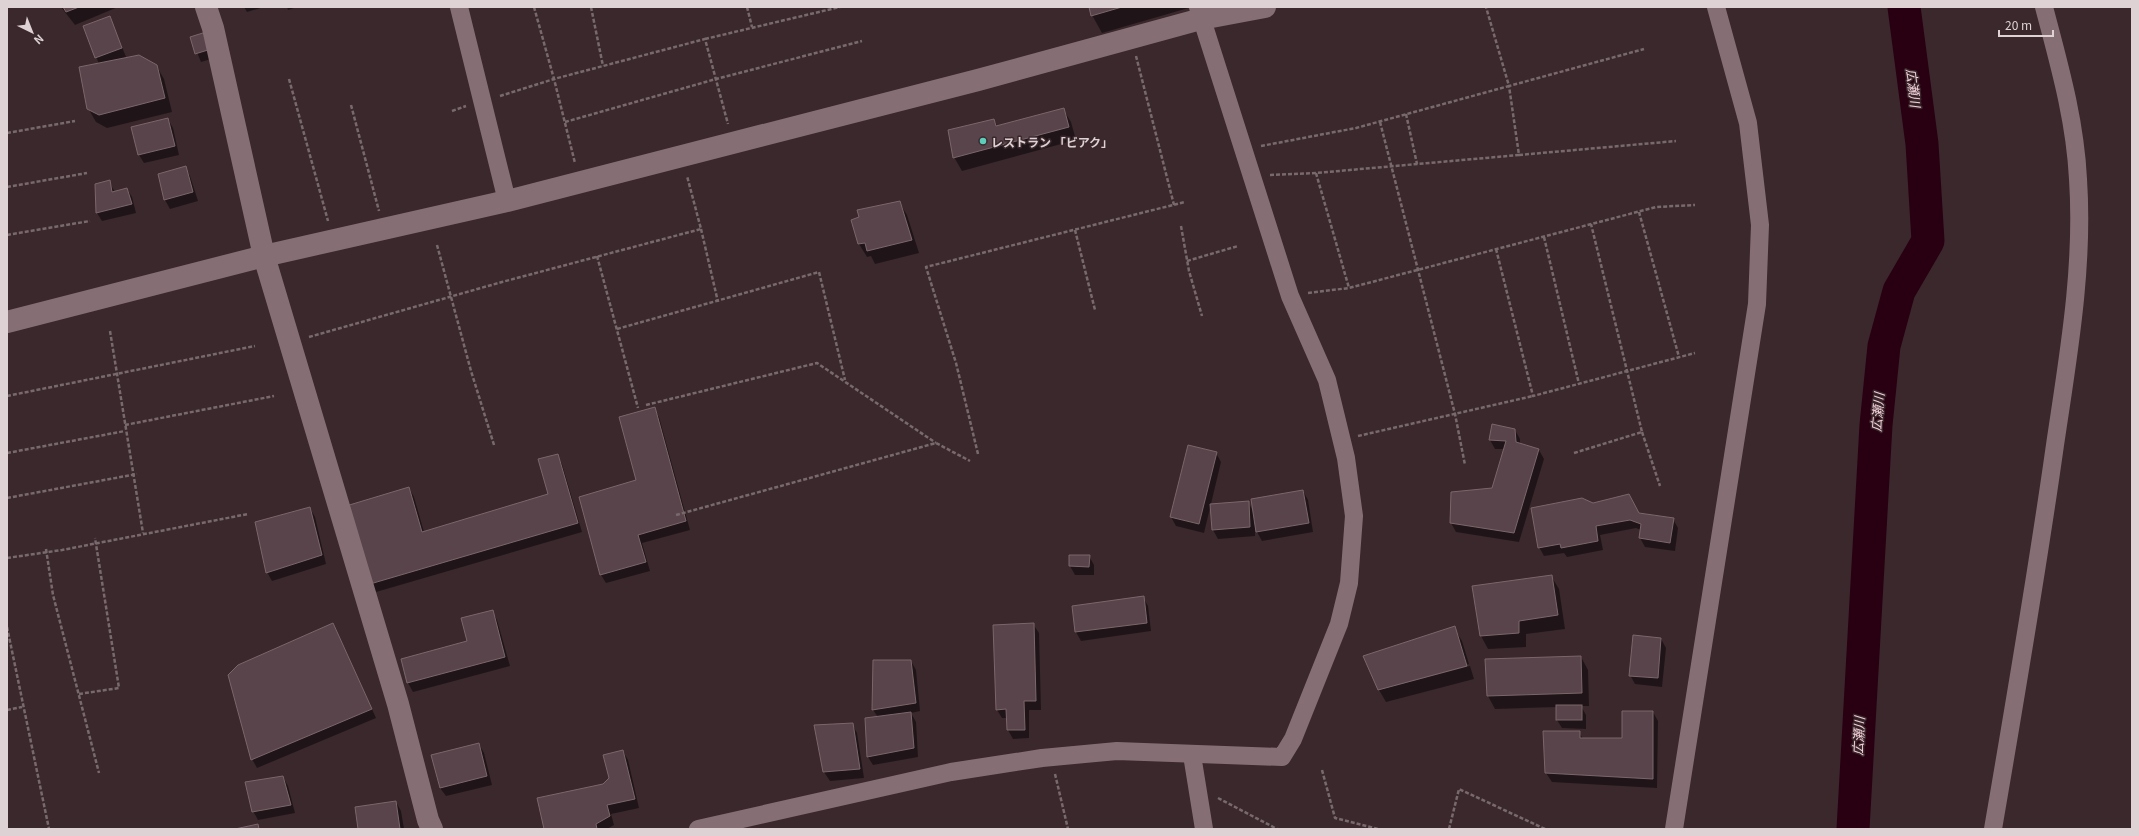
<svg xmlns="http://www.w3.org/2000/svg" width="2139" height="836" font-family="Georgia,'Noto Sans JP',serif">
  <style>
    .shadow { fill: #0007 }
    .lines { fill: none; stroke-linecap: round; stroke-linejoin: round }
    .river { stroke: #290011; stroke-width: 33 }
    .building { fill: #58444a; stroke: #7b666b }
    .path { stroke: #78696d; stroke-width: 2.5; stroke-dasharray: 4 2; stroke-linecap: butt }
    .minor { stroke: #856f75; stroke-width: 18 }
    .tertiary { stroke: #856f75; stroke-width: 22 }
    .poi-dot { fill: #5dceb9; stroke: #3a282d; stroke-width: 1.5 }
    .labels { text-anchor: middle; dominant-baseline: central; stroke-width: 3; stroke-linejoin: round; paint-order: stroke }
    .poi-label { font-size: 12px; font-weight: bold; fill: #ded2d5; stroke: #3a282d; text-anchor: start }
    .water-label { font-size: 13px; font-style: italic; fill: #f6d3dd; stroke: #3a282d }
  </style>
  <rect width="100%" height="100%" fill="#3a282d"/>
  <!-- shadow -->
  <g class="shadow">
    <path d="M 61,7 L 118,7 L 75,25 Z"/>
    <path d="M 244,7 L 264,7 L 247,12 Z"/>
    <path d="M 287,7 L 297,7 L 288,10 Z"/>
    <path d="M 1090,7 L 1192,7 L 1102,33 L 1092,15 Z"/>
    <path d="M 109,17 L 127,59 L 156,65 L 164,79 L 172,112 L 107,128 L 96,122 L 88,108 L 99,64 L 84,26 Z"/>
    <path d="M 191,38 L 228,54 L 201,62 Z"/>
    <path d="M 1063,109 L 1071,122 L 1076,140 L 962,171 L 954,157 L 994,120 L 998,127 Z"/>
    <path d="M 168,119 L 173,128 L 179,155 L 144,163 L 139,155 Z"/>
    <path d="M 185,167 L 190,176 L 198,201 L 170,209 L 165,200 L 159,175 Z"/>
    <path d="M 109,182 L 115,192 L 127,189 L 132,197 L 136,213 L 102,221 L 97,213 L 96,185 Z"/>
    <path d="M 899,202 L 907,215 L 919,253 L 875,264 L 871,256 L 867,257 L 859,244 L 852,220 Z"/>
    <path d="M 654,408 L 659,417 L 690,530 L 642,543 L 650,571 L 606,583 L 601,575 L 580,497 L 637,481 Z"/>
    <path d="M 1515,430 L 1520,439 L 1520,444 L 1539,450 L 1544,459 L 1519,542 L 1456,532 L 1451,523 L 1492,489 L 1505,449 L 1495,449 L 1490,440 Z"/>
    <path d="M 1188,446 L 1216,453 L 1221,462 L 1204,533 L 1176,526 L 1171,517 Z"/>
    <path d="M 557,455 L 562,464 L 582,532 L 376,592 L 371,584 L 409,488 L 414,497 L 424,532 L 549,495 Z"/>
    <path d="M 1303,491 L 1308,500 L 1313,532 L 1262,541 L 1257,532 L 1255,522 L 1255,536 L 1218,539 L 1213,530 L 1248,502 L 1253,511 Z"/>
    <path d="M 1593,504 L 1673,519 L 1678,528 L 1675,551 L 1645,547 L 1640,538 L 1641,530 L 1636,528 L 1600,535 L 1603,550 L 1567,557 L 1564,553 L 1544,556 L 1539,547 Z"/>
    <path d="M 310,508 L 315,517 L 326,564 L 272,581 L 267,572 Z"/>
    <path d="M 1070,556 L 1089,556 L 1094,565 L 1094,575 L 1075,575 L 1070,566 Z"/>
    <path d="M 1551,576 L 1559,589 L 1565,629 L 1526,634 L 1526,647 L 1488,649 L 1481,636 Z"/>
    <path d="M 1143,597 L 1148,606 L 1151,631 L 1081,641 L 1076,632 Z"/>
    <path d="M 492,611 L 497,620 L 510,666 L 413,692 L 408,683 L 469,642 Z"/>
    <path d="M 333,624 L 376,718 L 257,768 L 252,759 Z"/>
    <path d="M 1033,624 L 1039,633 L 1041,710 L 1029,710 L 1029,738 L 1013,739 L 1008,730 L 1007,718 L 1002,718 L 997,710 Z"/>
    <path d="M 1454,628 L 1462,641 L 1469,664 L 1379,688 Z"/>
    <path d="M 1661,639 L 1666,648 L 1662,687 L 1635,684 L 1630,675 Z"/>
    <path d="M 1581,657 L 1588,670 L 1589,706 L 1581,706 L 1586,715 L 1586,729 L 1562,728 L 1557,720 L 1557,707 L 1495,709 L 1488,696 Z"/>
    <path d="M 874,661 L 911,661 L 916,670 L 920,711 L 911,713 L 916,722 L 918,757 L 873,765 L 868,757 L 878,717 L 873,710 Z"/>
    <path d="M 1470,666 L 1474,679 L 1386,702 L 1379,690 Z"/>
    <path d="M 1653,712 L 1658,721 L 1657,788 L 1552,782 L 1546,773 L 1579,732 L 1583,739 L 1623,739 Z"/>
    <path d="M 852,724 L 857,733 L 864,778 L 830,781 L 824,772 Z"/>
    <path d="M 479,744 L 484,753 L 492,785 L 446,796 L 440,788 Z"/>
    <path d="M 623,751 L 628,760 L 639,808 L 611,814 L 614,825 L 607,829 L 545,829 L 610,779 Z"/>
    <path d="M 283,777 L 288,786 L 295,813 L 258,820 L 253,811 Z"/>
    <path d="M 396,802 L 401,811 L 404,829 L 359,829 Z"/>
  </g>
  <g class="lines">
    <!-- river -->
    <path class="river" d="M 1853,829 L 1876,425 L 1884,346 L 1899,291 L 1928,241 L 1922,144 L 1904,7"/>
  </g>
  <!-- building -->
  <g class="building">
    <path d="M 63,7 L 79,7 L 66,12 Z"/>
    <path d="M 1089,7 L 1122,7 L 1091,16 Z"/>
    <path d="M 110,16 L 122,48 L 95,58 L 83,26 Z"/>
    <path d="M 219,28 L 224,45 L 195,54 L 190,37 Z"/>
    <path d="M 139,55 L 157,65 L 165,98 L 99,115 L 87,109 L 79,67 Z"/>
    <path d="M 1064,108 L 1069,127 L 953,158 L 948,130 L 994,119 L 996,126 Z"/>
    <path d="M 168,118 L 175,146 L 138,155 L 131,127 Z"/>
    <path d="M 186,166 L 193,192 L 164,200 L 158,174 Z"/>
    <path d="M 110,180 L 112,192 L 127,188 L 132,204 L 96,213 L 95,184 Z"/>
    <path d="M 900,201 L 912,240 L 867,251 L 865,243 L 858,244 L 851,220 L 859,217 L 857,210 Z"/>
    <path d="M 655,407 L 686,521 L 638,535 L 646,562 L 600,575 L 579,497 L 636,480 L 619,417 Z"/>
    <path d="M 1492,424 L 1515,429 L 1516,442 L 1539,449 L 1514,533 L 1450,523 L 1451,492 L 1492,488 L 1506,441 L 1489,440 Z"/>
    <path d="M 1188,445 L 1217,452 L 1199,524 L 1170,517 Z"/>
    <path d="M 558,454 L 578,523 L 370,584 L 346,506 L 409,487 L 422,532 L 548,494 L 538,459 Z"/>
    <path d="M 1303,490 L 1309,523 L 1256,532 L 1251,499 Z"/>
    <path d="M 1629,494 L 1639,513 L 1674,518 L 1670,543 L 1639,538 L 1641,524 L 1630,520 L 1596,526 L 1598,541 L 1561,548 L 1560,544 L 1538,548 L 1531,508 L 1582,498 L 1593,503 Z"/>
    <path d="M 1249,501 L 1250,527 L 1212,530 L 1210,504 Z"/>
    <path d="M 310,507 L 322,555 L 266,573 L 255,522 Z"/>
    <path d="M 1069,555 L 1090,555 L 1089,567 L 1069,566 Z"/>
    <path d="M 1552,575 L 1558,615 L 1519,621 L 1519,633 L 1480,636 L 1472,586 Z"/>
    <path d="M 1144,596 L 1147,623 L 1075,632 L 1072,606 Z"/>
    <path d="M 493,610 L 505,657 L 407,683 L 401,659 L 467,641 L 461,618 Z"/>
    <path d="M 333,623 L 372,709 L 251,760 L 228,675 L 238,665 Z"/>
    <path d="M 1034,623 L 1036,701 L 1024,701 L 1025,730 L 1007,730 L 1006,709 L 996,710 L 993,625 Z"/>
    <path d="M 1455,626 L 1467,666 L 1378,690 L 1363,656 Z"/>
    <path d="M 1633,635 L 1661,638 L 1658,678 L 1629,676 Z"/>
    <path d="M 1581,656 L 1582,693 L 1487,696 L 1485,659 Z"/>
    <path d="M 873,660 L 911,660 L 916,703 L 872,710 Z"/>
    <rect x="1556" y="705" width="26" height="15"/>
    <path d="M 1622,711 L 1653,711 L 1653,779 L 1545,773 L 1543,731 L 1580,731 L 1580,738 L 1622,738 Z"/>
    <path d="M 911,712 L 914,748 L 867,757 L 865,718 Z"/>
    <path d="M 853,723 L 860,769 L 823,772 L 814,725 Z"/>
    <path d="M 479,743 L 487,776 L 440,788 L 431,755 Z"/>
    <path d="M 623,750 L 635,799 L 607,805 L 610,816 L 596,824 L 597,829 L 544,829 L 537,798 L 603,784 L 609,778 L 603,755 Z"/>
    <path d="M 283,776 L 291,805 L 252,812 L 245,782 Z"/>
    <path d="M 396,801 L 400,829 L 358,829 L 355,807 Z"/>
    <path d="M 258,824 L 259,829 L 235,829 Z"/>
  </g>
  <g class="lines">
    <!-- path -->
    <g class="path">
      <path d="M 534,7 L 554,79 L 705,39 L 728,124"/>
      <path d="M 591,7 L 603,66"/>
      <path d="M 747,7 L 752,27"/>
      <path d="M 705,39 L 840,7"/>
      <path d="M 1136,56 L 1174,205"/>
      <path d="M 289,79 L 328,221"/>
      <path d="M 500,96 L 554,79 L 575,163"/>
      <path d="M 351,105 L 379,211"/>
      <path d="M 452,111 L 466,106"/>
      <path d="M 1406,114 L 1417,164"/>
      <path d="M 565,122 L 716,79 L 862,41"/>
      <path d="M 1380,122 L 1455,414 L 1465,465"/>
      <path d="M 7,133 L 75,121"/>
      <path d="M 1261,146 L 1356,128 L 1509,86 L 1486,7"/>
      <path d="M 1519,155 L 1676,141"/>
      <path d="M 1316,173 L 1349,288"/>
      <path d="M 1270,175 L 1316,173 L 1519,155 L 1509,86 L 1644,49"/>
      <path d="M 7,187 L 87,173"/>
      <path d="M 1639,212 L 1679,357"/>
      <path d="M 1181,226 L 1189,271 L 1202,316"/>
      <path d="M 701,229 L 718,302"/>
      <path d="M 1075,230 L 1095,310"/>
      <path d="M 7,235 L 90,221"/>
      <path d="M 1544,237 L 1579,384"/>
      <path d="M 437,245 L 471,371 L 494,445"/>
      <path d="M 1496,249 L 1533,396 L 1695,353"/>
      <path d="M 597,256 L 638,408"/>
      <path d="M 1187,261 L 1238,246"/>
      <path d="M 1308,293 L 1349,288 L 1656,207 L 1695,205"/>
      <path d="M 617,329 L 819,272 L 845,380"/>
      <path d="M 110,331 L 143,533"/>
      <path d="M 309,337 L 502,282 L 701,229 L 687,176"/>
      <path d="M 7,396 L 255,346"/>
      <path d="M 646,405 L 817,363 L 936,443"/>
      <path d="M 125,425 L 274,396"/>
      <path d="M 1642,432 L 1660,486"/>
      <path d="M 1358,436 L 1533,396"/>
      <path d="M 7,453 L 125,431"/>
      <path d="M 1574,453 L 1642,432 L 1591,224"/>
      <path d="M 978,454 L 956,363 L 926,267 L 1185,202"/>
      <path d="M 7,498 L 137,474"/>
      <path d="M 676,515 L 936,443 L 970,461"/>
      <path d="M 46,549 L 53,595 L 99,773"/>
      <path d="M 7,558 L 62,550 L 248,514"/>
      <path d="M 7,627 L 49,829"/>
      <path d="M 79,694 L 119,688 L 95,538"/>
      <path d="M 7,710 L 22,707"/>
      <path d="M 1322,770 L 1335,818 L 1378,829"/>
      <path d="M 1055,774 L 1068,829"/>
      <path d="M 1218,798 L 1277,829"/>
      <path d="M 1449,829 L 1459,789 L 1545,829"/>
    </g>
    <!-- minor -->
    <g class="minor">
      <path d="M 459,7 L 507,201"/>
      <path d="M 1192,755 L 1204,829"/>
      <path d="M 698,829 L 951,772 L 1042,758 L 1117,751 L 1282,757 L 1293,739 L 1339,624 L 1349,583 L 1354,516 L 1346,458 L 1327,380 L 1290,296 L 1198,7"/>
      <path d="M 1674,829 L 1757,304 L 1760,225 L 1748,123 L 1716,7"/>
      <path d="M 1993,829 C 2015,701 2037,573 2055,445 C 2068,357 2084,268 2078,179 C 2075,119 2059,64 2044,7"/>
    </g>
    <!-- tertiary -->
    <g class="tertiary">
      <path d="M 206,7 L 213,28 L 264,256 L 398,704 L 428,820 L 432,829"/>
      <path d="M 7,322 L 264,256 L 507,201 L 978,80 L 1201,19 L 1265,7"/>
    </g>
  </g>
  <!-- markers -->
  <circle class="poi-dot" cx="983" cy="141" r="4"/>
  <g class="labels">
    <!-- poi labels -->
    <g class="poi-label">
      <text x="991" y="141">レストラン 「ビアク」</text>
    </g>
    <!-- water labels -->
    <g class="water-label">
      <text transform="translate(1914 88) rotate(83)">広瀬川</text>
      <text transform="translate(1877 412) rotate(-85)">広瀬川</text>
      <text transform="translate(1858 736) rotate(-87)">広瀬川</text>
    </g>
  </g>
  <!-- border -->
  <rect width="2139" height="836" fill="none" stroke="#ded2d5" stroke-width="16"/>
  <!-- north arrow -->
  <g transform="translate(32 32) rotate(137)" stroke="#3a282d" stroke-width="3" paint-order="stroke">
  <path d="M0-3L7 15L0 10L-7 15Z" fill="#ded2d5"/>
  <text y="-6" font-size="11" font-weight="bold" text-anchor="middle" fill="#ded2d5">N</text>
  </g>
  <!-- scale -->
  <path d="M1999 30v6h54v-6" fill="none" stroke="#ded2d5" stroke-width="2"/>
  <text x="2005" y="30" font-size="12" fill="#ded2d5" stroke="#3a282d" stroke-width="3" paint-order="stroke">20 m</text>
</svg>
